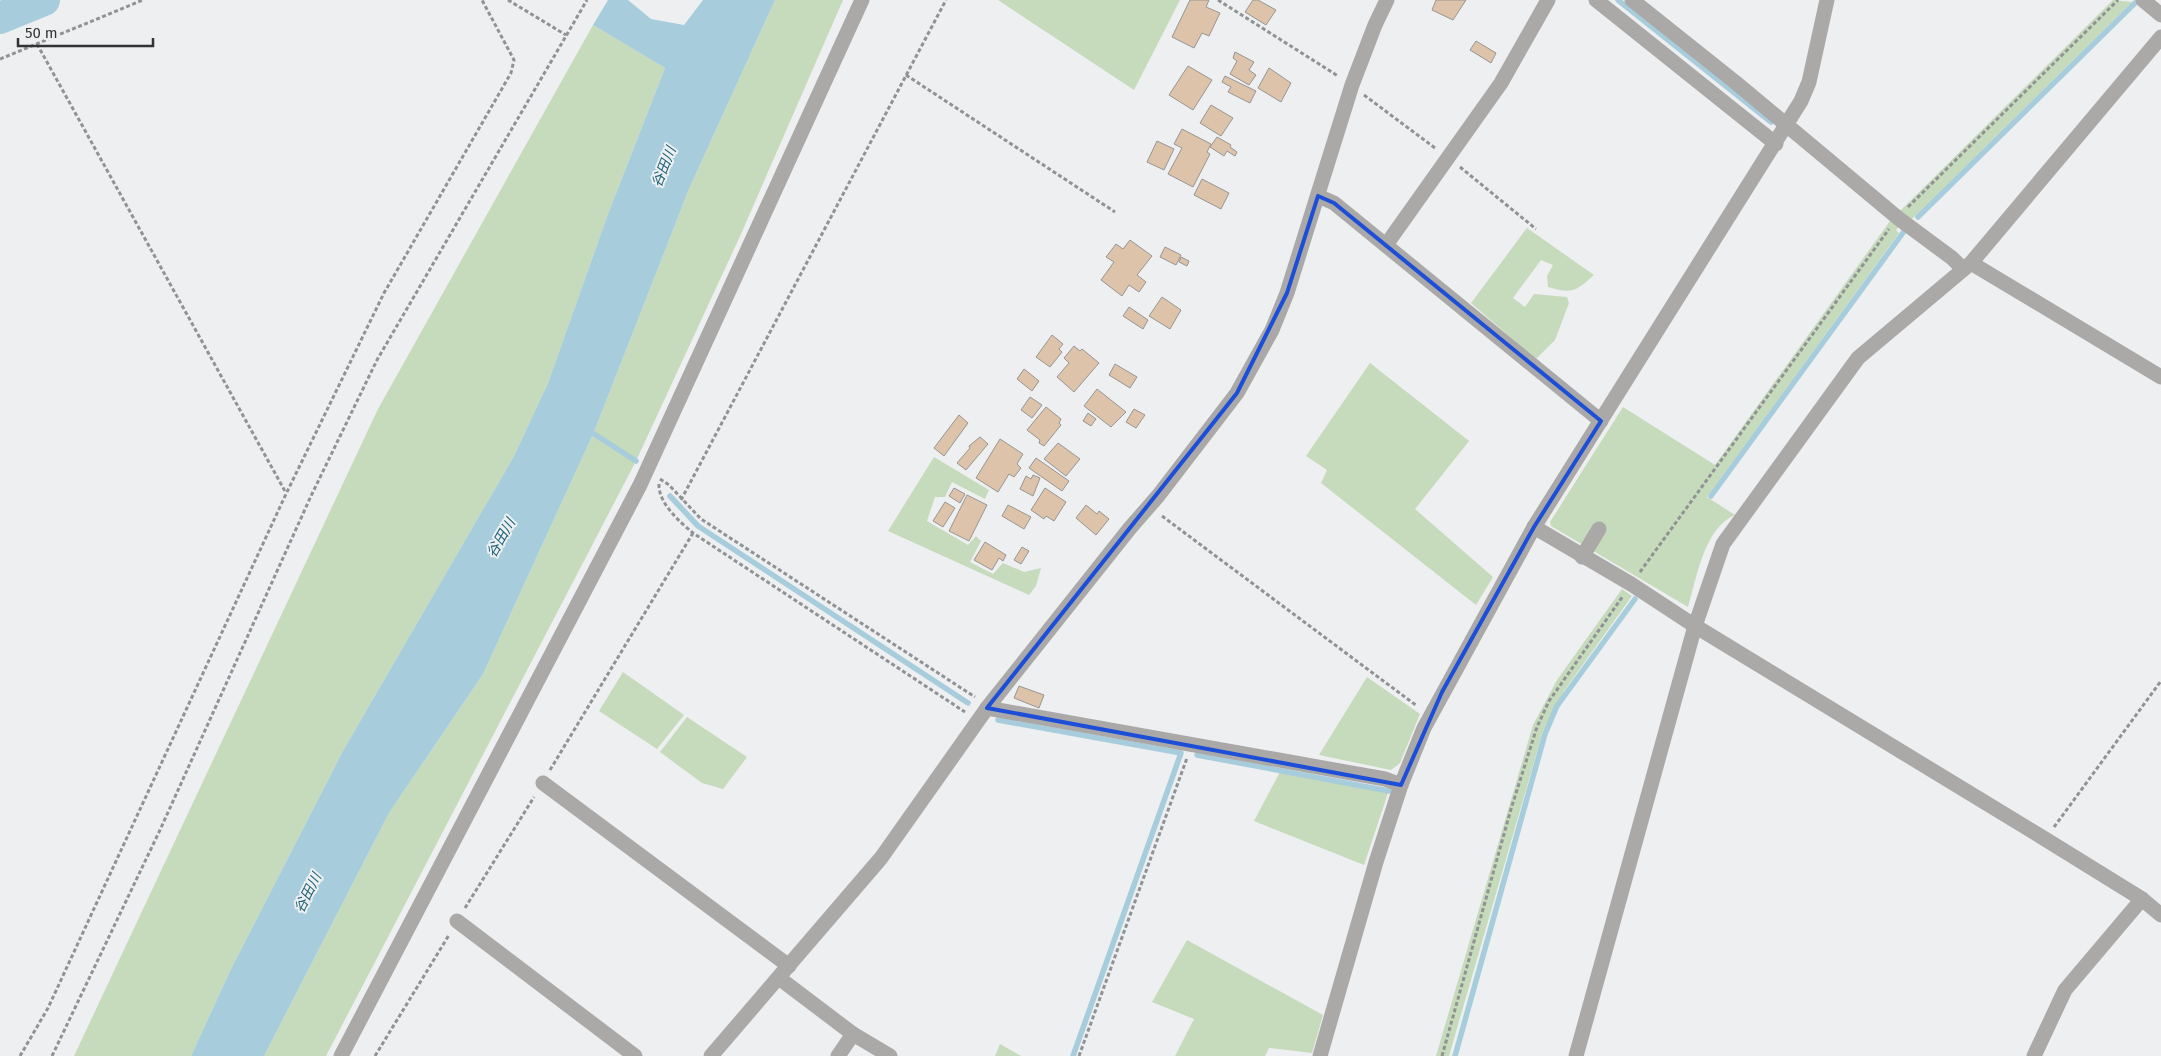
<svg xmlns="http://www.w3.org/2000/svg" width="2161" height="1056" font-family="'Fira Sans','Noto Sans JP',sans-serif">
  <style>
    .green { fill: #c6dabc }
    .water { fill: #a7cddc }
    .lines { fill: none; stroke-linecap: round; stroke-linejoin: round }
    .stream { stroke: #a7cddc; stroke-width: 5.5 }
    .river { stroke: #a7cddc; stroke-width: 32 }
    .building { fill: #ddc3a9; stroke: #979594 }
    .path { stroke: #919293; stroke-width: 3; stroke-dasharray: 4 2.5; stroke-linecap: butt }
    .minor { stroke: #aaa9a8; stroke-width: 15 }
    .marked { fill: none; stroke: #1d4ed8; stroke-width: 4; stroke-linejoin: round }
    .labels { text-anchor: middle; dominant-baseline: central; stroke-width: 4; stroke-linejoin: round; paint-order: stroke }
    .water-label { font-size: 14px; font-style: italic; fill: #196076; stroke: #eeeff1 }
  </style>
  <rect width="100%" height="100%" fill="#eeeff1"/>
  <!-- green -->
  <g class="green">
    <path d="M 775,0 L 843,0 L 741,234 L 636,461 L 326,1056 L 264,1056 L 389,813 L 483,674 L 594,432 L 689,189 Z"/>
    <path d="M 998,0 L 1180,0 L 1134,90 Z"/>
    <path d="M 2113,0 L 2132,2 L 1910,221 L 1898,213 Z"/>
    <path d="M 593,25 L 665,68 L 608,214 L 548,383 L 514,456 L 344,749 L 230,971 L 191,1056 L 74,1056 L 378,409 Z"/>
    <path d="M 1890,221 L 1899,227 L 1896,230 L 1899,233 L 1707,497 L 1735,515 C 1704,528 1697,577 1688,607 L 1551,526 L 1550,522 L 1623,407 L 1715,465 Z"/>
    <path d="M 1527,228 L 1594,275 C 1575,292 1572,294 1548,287 L 1547,276 L 1553,265 L 1541,260 L 1513,298 L 1525,307 L 1534,294 L 1567,297 L 1569,303 L 1555,340 L 1536,359 L 1471,303 Z"/>
    <path d="M 1370,363 L 1469,441 L 1415,509 L 1493,577 L 1476,605 L 1321,483 L 1327,470 L 1306,456 Z"/>
    <path d="M 934,457 L 989,490 L 985,499 L 952,482 L 945,497 L 935,497 L 927,521 L 968,545 L 976,536 L 981,541 L 970,562 L 993,574 L 1003,563 L 1024,572 L 1041,568 L 1036,586 L 1029,595 L 888,531 Z"/>
    <path d="M 1622,589 L 1632,596 L 1564,691 L 1543,731 L 1449,1056 L 1436,1056 L 1533,725 L 1557,680 Z"/>
    <path d="M 623,672 L 684,715 L 657,749 L 599,711 Z"/>
    <path d="M 1367,677 L 1420,714 L 1400,763 L 1391,770 L 1319,755 Z"/>
    <path d="M 687,717 L 747,757 L 723,789 L 702,783 L 660,752 Z"/>
    <path d="M 1280,772 L 1388,793 L 1364,865 L 1254,821 Z"/>
    <path d="M 1187,940 L 1323,1015 L 1312,1053 L 1269,1048 L 1265,1056 L 1175,1056 L 1194,1019 L 1152,1002 Z"/>
    <path d="M 1000,1044 L 1021,1056 L 995,1056 Z"/>
  </g>
  <!-- water -->
  <path class="water" d="M 608,0 L 628,0 L 651,19 L 684,25 L 703,0 L 775,0 L 689,189 L 594,432 L 483,674 L 389,813 L 264,1056 L 191,1056 L 230,971 L 344,749 L 514,456 L 548,383 L 608,214 L 665,68 L 593,25 Z"/>
  <g class="lines">
    <!-- stream -->
    <g class="stream">
      <path d="M 1618,0 L 1771,122"/>
      <path d="M 1918,217 L 2135,3"/>
      <path d="M 588,430 L 636,461"/>
      <path d="M 670,496 L 698,526 L 968,703"/>
      <path d="M 1711,496 L 1905,230 L 1903,228"/>
      <path d="M 998,720 L 1181,753 L 1073,1056"/>
      <path d="M 1197,755 L 1389,791"/>
      <path d="M 1455,1056 L 1545,734 L 1557,706 L 1635,599"/>
    </g>
    <!-- river -->
    <path class="river" d="M 0,18 L 44,0"/>
  </g>
  <!-- building -->
  <g class="building">
    <path d="M 1190,0 L 1209,0 L 1206,7 L 1220,13 L 1209,36 L 1202,33 L 1194,48 L 1172,37 Z"/>
    <path d="M 1253,0 L 1258,0 L 1276,10 L 1266,25 L 1245,12 Z"/>
    <path d="M 1436,0 L 1466,0 L 1453,20 L 1432,10 Z"/>
    <path d="M 1476,41 L 1496,53 L 1491,63 L 1470,50 Z"/>
    <path d="M 1235,52 L 1254,62 L 1249,70 L 1256,75 L 1249,85 L 1230,74 L 1237,61 L 1233,58 Z"/>
    <path d="M 1188,66 L 1212,80 L 1193,110 L 1169,95 Z"/>
    <path d="M 1269,68 L 1291,83 L 1281,102 L 1258,88 Z"/>
    <path d="M 1225,76 L 1256,91 L 1250,103 L 1228,92 L 1231,87 L 1222,82 Z"/>
    <path d="M 1211,105 L 1233,118 L 1221,136 L 1200,123 Z"/>
    <path d="M 1182,129 L 1211,144 L 1207,152 L 1210,154 L 1193,187 L 1168,174 L 1182,148 L 1174,144 Z"/>
    <path d="M 1217,137 L 1231,145 L 1230,147 L 1237,152 L 1235,156 L 1227,151 L 1224,156 L 1210,147 Z"/>
    <path d="M 1157,141 L 1174,149 L 1164,170 L 1147,162 Z"/>
    <path d="M 1202,179 L 1229,193 L 1221,209 L 1194,195 Z"/>
    <path d="M 1130,240 L 1152,256 L 1137,275 L 1146,282 L 1139,292 L 1129,285 L 1122,296 L 1101,280 L 1114,262 L 1106,257 L 1116,244 L 1123,249 Z"/>
    <path d="M 1165,247 L 1181,255 L 1176,265 L 1160,257 Z"/>
    <path d="M 1181,257 L 1189,261 L 1187,266 L 1179,262 Z"/>
    <path d="M 1162,297 L 1181,310 L 1170,329 L 1149,316 Z"/>
    <path d="M 1129,307 L 1148,320 L 1143,329 L 1123,316 Z"/>
    <path d="M 1052,335 L 1063,344 L 1059,349 L 1062,352 L 1050,367 L 1036,357 Z"/>
    <path d="M 1074,346 L 1080,351 L 1082,349 L 1099,363 L 1074,392 L 1057,377 L 1069,363 L 1064,358 Z"/>
    <path d="M 1115,364 L 1137,377 L 1130,388 L 1109,375 Z"/>
    <path d="M 1024,369 L 1039,381 L 1032,391 L 1017,379 Z"/>
    <path d="M 1097,389 L 1126,412 L 1111,427 L 1084,406 Z"/>
    <path d="M 1030,397 L 1042,405 L 1032,418 L 1021,410 Z"/>
    <path d="M 1046,407 L 1061,419 L 1059,423 L 1061,425 L 1044,446 L 1039,443 L 1040,440 L 1027,430 Z"/>
    <path d="M 1134,409 L 1145,415 L 1136,428 L 1126,422 Z"/>
    <path d="M 1088,413 L 1096,419 L 1091,426 L 1083,421 Z"/>
    <path d="M 959,415 L 968,423 L 944,456 L 934,448 Z"/>
    <path d="M 980,437 L 988,444 L 966,470 L 957,463 L 970,448 L 969,446 Z"/>
    <path d="M 1000,439 L 1023,454 L 1017,464 L 1021,468 L 1014,477 L 1009,474 L 998,492 L 976,478 Z"/>
    <path d="M 1058,443 L 1080,459 L 1066,476 L 1044,459 Z"/>
    <path d="M 1036,458 L 1069,481 L 1062,491 L 1029,468 Z"/>
    <path d="M 1033,475 L 1040,478 L 1033,496 L 1020,489 L 1026,476 L 1031,479 Z"/>
    <path d="M 954,488 L 965,494 L 960,503 L 949,496 Z"/>
    <path d="M 1045,488 L 1066,502 L 1054,521 L 1046,516 L 1044,519 L 1031,510 Z"/>
    <path d="M 967,495 L 987,505 L 969,541 L 949,531 Z"/>
    <path d="M 945,502 L 955,508 L 943,527 L 933,521 Z"/>
    <path d="M 1008,505 L 1031,517 L 1024,529 L 1002,516 Z"/>
    <path d="M 1086,505 L 1097,514 L 1099,511 L 1109,519 L 1096,535 L 1076,518 Z"/>
    <path d="M 985,542 L 1006,555 L 1003,561 L 999,558 L 992,570 L 974,560 Z"/>
    <path d="M 1022,547 L 1029,551 L 1021,564 L 1014,560 Z"/>
    <path d="M 1019,686 L 1044,695 L 1039,708 L 1014,698 Z"/>
  </g>
  <g class="lines">
    <!-- path -->
    <g class="path">
      <path d="M 508,0 L 566,35"/>
      <path d="M 1218,0 L 1338,76"/>
      <path d="M 37,44 L 286,493"/>
      <path d="M 0,59 L 143,0"/>
      <path d="M 906,75 L 1115,212"/>
      <path d="M 1364,95 L 1435,148"/>
      <path d="M 1460,167 L 1536,229"/>
      <path d="M 1908,207 L 2118,0"/>
      <path d="M 660,479 L 669,485 L 701,519 L 975,697"/>
      <path d="M 659,484 C 658,503 680,522 693,533 L 965,712"/>
      <path d="M 681,500 L 946,0"/>
      <path d="M 1162,516 L 1417,706"/>
      <path d="M 1640,572 L 1889,229"/>
      <path d="M 550,770 L 693,533"/>
      <path d="M 2054,827 L 2161,681"/>
      <path d="M 465,908 L 534,797"/>
      <path d="M 20,1056 L 48,1008 L 286,494 L 384,293 L 511,73 L 514,60 L 482,0"/>
      <path d="M 52,1056 L 160,830 L 311,496 L 377,360 L 587,0"/>
      <path d="M 375,1056 L 449,935"/>
      <path d="M 1079,1056 L 1187,758"/>
      <path d="M 1442,1056 L 1511,809 L 1537,727 L 1549,701 L 1623,596"/>
    </g>
    <!-- minor -->
    <g class="minor">
      <path d="M 1596,0 L 1776,144"/>
      <path d="M 1632,0 L 1735,82 L 1898,218 L 1952,258 L 1963,269"/>
      <path d="M 2143,0 L 2161,15"/>
      <path d="M 1318,196 L 1334,203 L 1601,421"/>
      <path d="M 1386,245 L 1501,83 L 1548,0"/>
      <path d="M 1971,263 L 2161,377"/>
      <path d="M 1534,527 L 1631,584 L 1695,626 L 2045,839 L 2142,899 L 2161,915"/>
      <path d="M 1582,557 L 1599,529"/>
      <path d="M 987,708 L 1385,779 L 1401,785"/>
      <path d="M 543,783 L 789,966"/>
      <path d="M 457,921 L 635,1056"/>
      <path d="M 779,978 L 853,1034 L 890,1056"/>
      <path d="M 341,1056 L 640,485 L 862,0"/>
      <path d="M 711,1056 L 881,858 L 987,708 L 1130,528 L 1158,496 L 1237,393 L 1272,330 L 1287,293 L 1352,85 L 1375,25 L 1387,0"/>
      <path d="M 838,1056 L 853,1034"/>
      <path d="M 1320,1056 L 1376,862 L 1401,785 L 1424,728 L 1534,527 L 1801,101 L 1809,82 L 1827,0"/>
      <path d="M 1576,1056 L 1695,626 L 1723,544 L 1858,358 L 1971,263 L 2161,37"/>
      <path d="M 2034,1056 L 2065,990 L 2142,899"/>
    </g>
  </g>
  <!-- marked area -->
  <path class="marked" d="M 1318,196 L 1334,203 L 1601,421 L 1534,527 L 1442,692 L 1401,785 L 987,708 L 1237,393 L 1287,293 Z"/>
  <g class="labels">
    <!-- water labels -->
    <g class="water-label">
      <text transform="translate(664 167) rotate(-68)">谷田川</text>
      <text transform="translate(501 538) rotate(-60)">谷田川</text>
      <text transform="translate(308 893) rotate(-63)">谷田川</text>
    </g>
  </g>
  <!-- scale -->
  <path d="M18 38v8h135v-8" fill="none" stroke="#323333" stroke-width="2.5"/>
  <text x="25" y="38" font-size="15" fill="#323333" stroke="#eeeff1" stroke-width="4" paint-order="stroke">50 m</text>
</svg>
